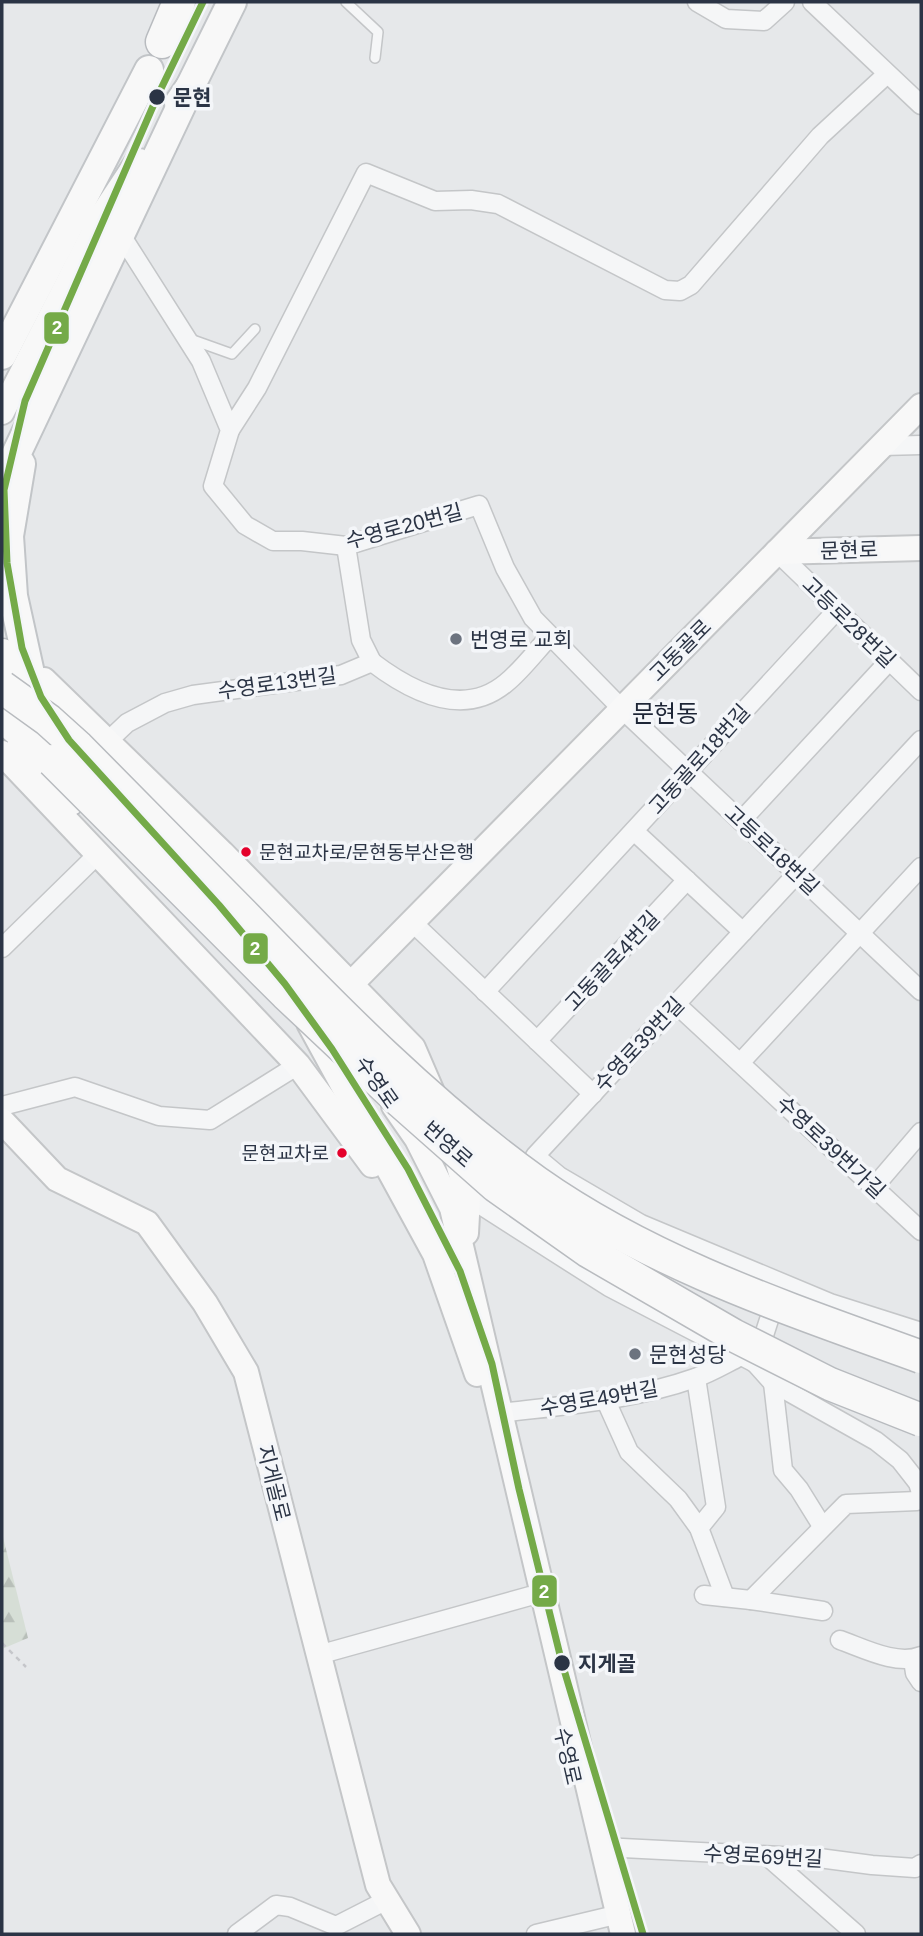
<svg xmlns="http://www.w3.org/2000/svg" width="923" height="1936" font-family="Helvetica,'Noto Sans KR',sans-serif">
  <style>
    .forest { fill: url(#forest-firs) }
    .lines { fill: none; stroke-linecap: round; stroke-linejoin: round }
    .lane-casing { stroke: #c4c6c8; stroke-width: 12 }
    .street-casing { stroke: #c4c6c8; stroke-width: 21 }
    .secondary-casing { stroke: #c4c6c8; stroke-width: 28 }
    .primary-casing { stroke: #c2c5c8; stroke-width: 32 }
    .highway-casing { stroke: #b8bbbf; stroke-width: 35 }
    .path { stroke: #c5c6ca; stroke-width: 2.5; stroke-dasharray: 5 5; stroke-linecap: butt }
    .lane { stroke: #f5f6f7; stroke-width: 9 }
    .street { stroke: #f5f6f7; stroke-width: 18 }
    .secondary { stroke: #f8f8f8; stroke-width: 24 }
    .primary { stroke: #f8f8f8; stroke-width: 28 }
    .highway { stroke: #f8f8f8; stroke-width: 32 }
    .highway-bridge-casing { stroke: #b8bbbf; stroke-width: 35; stroke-linecap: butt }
    .highway-bridge { stroke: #f8f8f8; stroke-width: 32 }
    .metro-1-casing { stroke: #f4f6f9; stroke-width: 12 }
    .metro-1 { stroke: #74aa48; stroke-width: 7 }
    .stop-dot { fill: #2b3445; stroke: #f4f6f9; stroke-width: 2.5 }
    .poi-dot { fill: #6c737f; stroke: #f4f6f9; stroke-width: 2.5 }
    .bus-dot { fill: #e4002b; stroke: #f4f6f9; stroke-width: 2.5 }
    .labels { text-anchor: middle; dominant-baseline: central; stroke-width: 7; stroke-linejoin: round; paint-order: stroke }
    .bus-label { font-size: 19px; fill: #2b3445; stroke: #f4f6f9; text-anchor: start }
    .stop-label { font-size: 21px; font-weight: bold; fill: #2b3445; stroke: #f4f6f9; text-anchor: start }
    .street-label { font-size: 21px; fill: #2b3445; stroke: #f4f6f9 }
    .poi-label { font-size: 21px; fill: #2b3445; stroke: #f4f6f9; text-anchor: start }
    .quarter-label { font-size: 24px; fill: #1d2536; stroke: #f4f6f9 }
    .line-badge { stroke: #f4f6f9; stroke-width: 2.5 }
    .badge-label { font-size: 19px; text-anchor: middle; font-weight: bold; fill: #fff }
  </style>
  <defs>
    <pattern id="forest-firs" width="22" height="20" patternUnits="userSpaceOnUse" patternTransform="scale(1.75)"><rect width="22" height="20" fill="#d6ded6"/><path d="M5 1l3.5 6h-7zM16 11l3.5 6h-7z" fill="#b8bfb9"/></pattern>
  </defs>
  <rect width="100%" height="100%" fill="#e6e8ea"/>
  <!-- forest -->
  <path class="forest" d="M 2,1533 L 28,1638 L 2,1649 Z"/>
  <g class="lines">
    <defs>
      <g id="lane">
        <path d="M 346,2 L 378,32 L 375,58"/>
        <path d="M 190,339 L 232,354 L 255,329"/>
      </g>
      <g id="street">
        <path d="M 697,2 L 726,19 L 764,21 L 785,2"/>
        <path d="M 812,2 L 921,105"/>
        <path d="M 121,235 L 201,361 L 230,430 L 213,486 L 245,525 L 273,541 L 302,541 L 346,546 L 479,505 L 505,568 L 533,618 L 622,709 L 921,991"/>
        <path d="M 230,430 L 257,388 L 366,173 L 435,201 L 471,200 L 498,204 L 665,290 L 680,291 L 691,285 L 820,136 L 887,74"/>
        <path d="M 882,446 L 921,445"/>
        <path d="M 346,546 L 361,640 L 372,662"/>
        <path d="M 777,552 L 921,691"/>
        <path d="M 921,740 L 535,1156 L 559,1176 L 641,1224 L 830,1303 L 921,1332"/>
        <path d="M 107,742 L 127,723 L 165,703 L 193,695 L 341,675 L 372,662 C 410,691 463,719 506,683 C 522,670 536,651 550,636"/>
        <path d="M 741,821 L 890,660"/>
        <path d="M 634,831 L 743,932"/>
        <path d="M 412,922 L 593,1094"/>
        <path d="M 2,948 L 98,854"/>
        <path d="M 485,992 L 837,610"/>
        <path d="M 676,1004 L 921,1231"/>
        <path d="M 537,1041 L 687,880"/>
        <path d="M 740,1063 L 921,867"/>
        <path d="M 2,1106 L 75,1087 L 159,1116 L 210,1120 L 298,1065"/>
        <path d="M 874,1187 L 921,1132"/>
        <path d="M 468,1197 L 609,1287 L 755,1363 L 777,1295"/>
        <path d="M 755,1363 L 773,1383 L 876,1441 L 900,1460 L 918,1483 L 921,1493"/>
        <path d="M 696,1378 L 716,1507 L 699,1528"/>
        <path d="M 773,1383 L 783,1470 L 799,1489 L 822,1526"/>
        <path d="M 606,1401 L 629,1452 L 678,1499 L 699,1528 L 725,1597"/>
        <path d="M 501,1413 C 566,1405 633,1400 695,1378 C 710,1373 725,1364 739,1357"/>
        <path d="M 704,1595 L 751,1600 L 846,1504 L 917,1501 L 921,1494"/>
        <path d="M 751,1600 L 823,1611"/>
        <path d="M 840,1640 C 863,1648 897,1666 921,1656"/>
        <path d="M 318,1655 L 530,1596"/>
        <path d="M 913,1660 L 915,1673 L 921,1682"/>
        <path d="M 603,1847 L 819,1858 L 872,1865 L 915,1868 L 921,1864"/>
        <path d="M 767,1856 L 856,1934"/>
        <path d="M 237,1934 L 276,1905 L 290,1907 L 336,1926 L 387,1900"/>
        <path d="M 536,1934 L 607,1917"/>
      </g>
      <g id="secondary">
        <path d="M 2,412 L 96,228"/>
        <path d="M 777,552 L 921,548"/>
        <path d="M 44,680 L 222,853 L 413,1048 L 435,1099"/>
        <path d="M 2,753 L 298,1065 L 372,1165"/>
        <path d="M 351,984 L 921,406"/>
        <path d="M 309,1023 L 435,1254 L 477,1374"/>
        <path d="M 394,1106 L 417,1139 L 452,1208 L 623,1934"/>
        <path d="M 2,1121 L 57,1179 L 147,1223 L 205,1303 L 246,1372 L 378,1885 L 408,1934"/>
        <path d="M 453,1146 L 468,1197 L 466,1233"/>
      </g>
      <g id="primary">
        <path d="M 179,103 L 190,87 L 232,2"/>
        <path d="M 96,228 L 139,163"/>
        <path d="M 2,355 L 149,70"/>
        <path d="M 21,464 L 9,536 L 13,596 L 33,687"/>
        <path d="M 2,484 L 190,87"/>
      </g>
      <g id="highway">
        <path d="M 162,42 L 179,2"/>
        <path d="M 2,655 L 52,706"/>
        <path d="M 2,715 L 48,756"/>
        <path d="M 22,750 L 70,799"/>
      </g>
    </defs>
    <!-- lane casing -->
    <use href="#lane" class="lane-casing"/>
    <!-- street casing -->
    <use href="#street" class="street-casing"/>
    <!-- secondary casing -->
    <use href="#secondary" class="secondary-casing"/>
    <!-- primary casing -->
    <use href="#primary" class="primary-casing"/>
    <!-- highway casing -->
    <use href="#highway" class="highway-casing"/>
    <!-- path -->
    <path class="path" d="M 2,1643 L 26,1667"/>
    <!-- lane -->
    <use href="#lane" class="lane"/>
    <!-- street -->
    <use href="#street" class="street"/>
    <!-- secondary -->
    <use href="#secondary" class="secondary"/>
    <!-- primary -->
    <use href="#primary" class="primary"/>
    <!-- highway -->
    <use href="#highway" class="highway"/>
    <defs>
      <g id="highway-bridge">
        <path d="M 2,687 L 48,720 L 78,747 C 134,804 190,860 246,917 C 337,1011 429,1105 536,1182 C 652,1264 789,1309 921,1357"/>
        <path d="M 53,761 L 286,994 L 401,1102 L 496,1186 L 588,1251 L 733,1335 L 830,1384 L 921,1420"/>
      </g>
    </defs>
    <!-- highway-bridge casing -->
    <use href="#highway-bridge" class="highway-bridge-casing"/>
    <!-- highway-bridge -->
    <use href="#highway-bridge" class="highway-bridge"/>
    <defs>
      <path id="metro-1" d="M 203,2 L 157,97 L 25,401 L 4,490 L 7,563 L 22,648 L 41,697 L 69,740 L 219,905 L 285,984 L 332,1049 L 408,1169 L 460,1271 L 492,1364 L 519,1489 L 562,1663 L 643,1934"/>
    </defs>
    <!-- metro-1 casing -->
    <use href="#metro-1" class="metro-1-casing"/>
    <!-- metro-1 -->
    <use href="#metro-1" class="metro-1"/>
  </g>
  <!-- markers -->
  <g class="stop-dot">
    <circle cx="157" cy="97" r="9"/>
    <circle cx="562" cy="1663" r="9"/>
  </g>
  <g class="poi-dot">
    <circle cx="456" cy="639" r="7"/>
    <circle cx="635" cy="1354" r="7"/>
  </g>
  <g class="bus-dot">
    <circle cx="246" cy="852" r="6"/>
    <circle cx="342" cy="1153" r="6"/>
  </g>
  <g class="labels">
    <!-- bus labels -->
    <g class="bus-label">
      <text x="259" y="852">문현교차로/문현동부산은행</text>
      <text x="329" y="1153" text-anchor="end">문현교차로</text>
    </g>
    <!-- stop labels -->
    <g class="stop-label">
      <text x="173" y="97">문현</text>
      <text x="578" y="1663">지게골</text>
    </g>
    <!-- street labels -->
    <g class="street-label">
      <text transform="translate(404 526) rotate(-15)">수영로20번길</text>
      <text transform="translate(849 550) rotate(-2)">문현로</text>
      <text transform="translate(849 622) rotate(44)">고등로28번길</text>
      <text transform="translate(680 650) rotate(-45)">고동골로</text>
      <text transform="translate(277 683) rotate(-8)">수영로13번길</text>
      <text transform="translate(699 759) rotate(-48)">고동골로18번길</text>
      <text transform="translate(772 850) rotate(43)">고등로18번길</text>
      <text transform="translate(612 961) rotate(-47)">고동골로4번길</text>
      <text transform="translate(639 1044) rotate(-47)">수영로39번길</text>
      <text transform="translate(377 1082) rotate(55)">수영로</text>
      <text transform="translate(448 1144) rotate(41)">번영로</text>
      <text transform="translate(831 1147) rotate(43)">수영로39번가길</text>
      <text transform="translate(599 1398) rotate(-10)">수영로49번길</text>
      <text transform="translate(274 1483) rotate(76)">지게골로</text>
      <text transform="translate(568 1756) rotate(77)">수영로</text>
      <text transform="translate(763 1856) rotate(3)">수영로69번길</text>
    </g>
    <!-- poi labels -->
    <g class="poi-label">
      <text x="470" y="639">번영로 교회</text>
      <text x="649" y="1354">문현성당</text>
    </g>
    <!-- quarter labels -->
    <g class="quarter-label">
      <text x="665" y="713">문현동</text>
    </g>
  </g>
  <g class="line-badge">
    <rect x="43" y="311" width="27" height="34" rx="7" fill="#74aa48"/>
    <rect x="242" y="932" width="27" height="33" rx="7" fill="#74aa48"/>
    <rect x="531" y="1574" width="27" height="34" rx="7" fill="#74aa48"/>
  </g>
  <g class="badge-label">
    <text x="57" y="334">2</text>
    <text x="255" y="955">2</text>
    <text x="544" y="1598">2</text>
  </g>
  <!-- border -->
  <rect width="923" height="1936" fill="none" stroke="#2b3445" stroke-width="7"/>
</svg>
